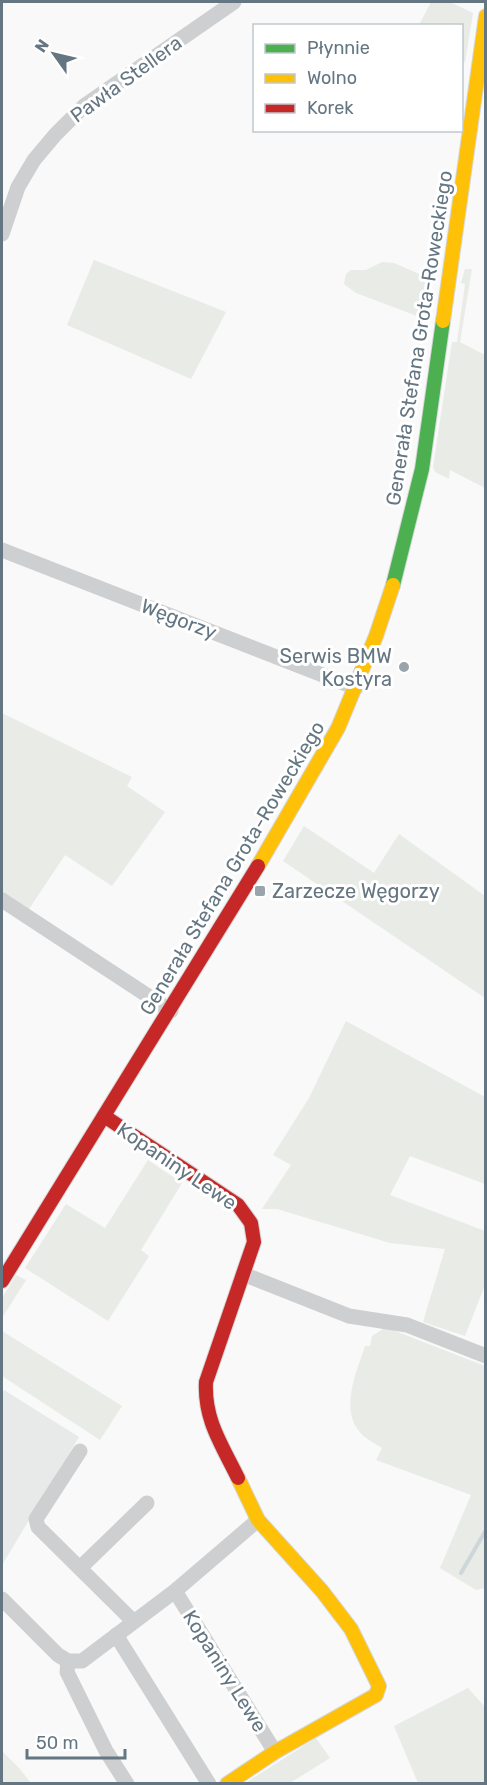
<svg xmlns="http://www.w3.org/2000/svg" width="487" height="1785" font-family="Rubik,sans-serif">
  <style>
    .built { fill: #e8e9e9 }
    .green { fill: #e8ebe6 }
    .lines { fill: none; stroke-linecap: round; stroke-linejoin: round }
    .stream { stroke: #ced6d9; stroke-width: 4 }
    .fast-casing { stroke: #d5d6d7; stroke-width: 16 }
    .slow-casing { stroke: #d5d6d7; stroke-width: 16 }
    .jam-casing { stroke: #d5d6d7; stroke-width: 16 }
    .street { stroke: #cecfd0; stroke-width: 15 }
    .fast { stroke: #4caf50; stroke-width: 14 }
    .slow { stroke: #ffc107; stroke-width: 14 }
    .jam { stroke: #c62828; stroke-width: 14 }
    .poi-dot { fill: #99a4ac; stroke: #fff; stroke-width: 2 }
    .labels { text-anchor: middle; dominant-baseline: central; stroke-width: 6; stroke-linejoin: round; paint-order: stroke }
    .street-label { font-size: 20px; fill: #657683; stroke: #fff }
    .poi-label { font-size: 20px; fill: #657683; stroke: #fff; text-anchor: end }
  </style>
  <rect width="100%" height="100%" fill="#f9f9f9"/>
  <!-- built -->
  <path class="built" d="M 4,1390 L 79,1437 L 2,1565 L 2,1394 Z"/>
  <!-- green -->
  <g class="green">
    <path d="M 431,2 L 450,2 L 473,13 L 465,62 L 462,61 L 462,26 L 419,25 Z"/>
    <path d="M 94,260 L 226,312 L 191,379 L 67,325 Z"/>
    <path d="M 382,262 L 394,263 L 433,280 L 425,319 L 356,293 L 344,284 L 346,274 L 351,270 L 366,270 Z"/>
    <path d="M 465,269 L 472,269 L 460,342 L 485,355 L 485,488 L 450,470 L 449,479 L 435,472 L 433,467 L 452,342 L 457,342 L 465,284 L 461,283 Z"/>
    <path d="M 2,713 L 132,777 L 127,786 L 165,812 L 112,886 L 65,855 L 27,912 L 2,894 Z"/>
    <path d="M 304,826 L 374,873 L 399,834 L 485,896 L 485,998 L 283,861 Z"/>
    <path d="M 346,1021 L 485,1097 L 485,1184 L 410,1156 L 390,1195 L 485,1231 L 485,1285 L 465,1336 L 423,1322 L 445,1249 L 390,1243 L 277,1209 L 262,1209 L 291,1165 L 273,1155 L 309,1098 Z"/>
    <path d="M 148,1160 L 182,1183 L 141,1250 L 149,1256 L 108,1321 L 25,1268 L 66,1204 L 105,1228 Z"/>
    <path d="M 16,1275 L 26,1280 L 2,1318 L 2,1298 Z"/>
    <path d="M 383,1329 L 390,1329 L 485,1366 L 485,1588 L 476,1590 L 440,1568 L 471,1495 L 376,1460 L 382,1448 C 374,1443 364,1438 359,1431 C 340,1408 357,1371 365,1346 L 370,1346 L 372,1336 Z"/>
    <path d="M 2,1331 L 122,1406 L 100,1440 L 2,1376 Z"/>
    <path d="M 468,1688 L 485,1707 L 485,1783 L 418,1783 L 394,1726 Z"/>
    <path d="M 316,1738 L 330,1758 L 290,1783 L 244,1784 Z"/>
    <path d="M 2,1751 L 19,1768 L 31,1783 L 2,1783 Z"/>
  </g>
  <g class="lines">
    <!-- stream -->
    <path class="stream" d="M 461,1573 L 486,1530"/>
    <defs>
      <path id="fast" d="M 393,585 L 422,469 L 443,321"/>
      <g id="slow">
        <path d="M 443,321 L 486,16"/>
        <path d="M 258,866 L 338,728 L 376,636 L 393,585"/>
        <path d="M 227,1784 L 275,1752 L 376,1695 L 379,1686 L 351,1629 L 322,1591 L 258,1520 L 238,1478"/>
      </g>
      <g id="jam">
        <path d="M 104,1116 L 238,1205 L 251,1223 L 254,1242 L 206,1382 C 204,1420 222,1445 238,1478"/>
        <path d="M 2,1281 L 258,866"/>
      </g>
    </defs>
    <!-- fast casing -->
    <use href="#fast" class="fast-casing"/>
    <!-- slow casing -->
    <use href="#slow" class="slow-casing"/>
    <!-- jam casing -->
    <use href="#jam" class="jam-casing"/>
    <!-- street -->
    <g class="street">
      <path d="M 2,234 L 18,187 L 34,160 L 55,135 L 84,106 L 234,2"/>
      <path d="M 2,550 L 356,688"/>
      <path d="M 2,900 L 171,1011"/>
      <path d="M 243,1274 L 349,1316 L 407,1325 L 486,1356"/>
      <path d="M 80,1451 L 36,1519 L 38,1527 L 133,1621"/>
      <path d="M 80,1568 L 147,1503"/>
      <path d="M 175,1591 L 275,1752"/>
      <path d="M 2,1599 L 58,1655 L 68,1661 L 82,1661 L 175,1591 L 258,1520"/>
      <path d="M 116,1635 L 209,1784"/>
      <path d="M 68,1661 L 67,1672 L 106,1751 L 127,1784"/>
    </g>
    <!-- fast -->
    <use href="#fast" class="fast"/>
    <!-- slow -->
    <use href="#slow" class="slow"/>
    <!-- jam -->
    <use href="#jam" class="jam"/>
  </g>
  <!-- markers -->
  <g class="poi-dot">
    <circle cx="404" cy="667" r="6"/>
    <rect x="254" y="885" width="12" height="12" rx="3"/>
  </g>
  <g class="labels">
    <!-- street labels -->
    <g class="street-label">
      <text transform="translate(126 79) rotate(-36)">Pawła Stellera</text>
      <text transform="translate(419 338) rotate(-81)">Generała Stefana Grota-Roweckiego</text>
      <text transform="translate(179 619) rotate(21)">Węgorzy</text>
      <text transform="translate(232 868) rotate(-59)">Generała Stefana Grota-Roweckiego</text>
      <text transform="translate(177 1166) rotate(34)">Kopaniny Lewe</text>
      <text transform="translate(225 1671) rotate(58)">Kopaniny Lewe</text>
    </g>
    <!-- poi labels -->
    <g class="poi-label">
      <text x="392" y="656">Serwis BMW<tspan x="392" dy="23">Kostyra</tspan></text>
      <text x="272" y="891" text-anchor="start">Zarzecze Węgorzy</text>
    </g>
  </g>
  <!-- border -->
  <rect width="487" height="1785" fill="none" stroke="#657683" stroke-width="6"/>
  <!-- legend -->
  <rect x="253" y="24" width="210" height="108" fill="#ffffff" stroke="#c1c8cd" stroke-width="1.5"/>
  <rect x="265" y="44" width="30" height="9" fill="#4caf50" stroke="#c1c8cd" stroke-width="1.5"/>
  <text x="307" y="54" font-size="18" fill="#657683">Płynnie</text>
  <rect x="265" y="74" width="30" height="9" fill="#ffc107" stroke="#c1c8cd" stroke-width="1.5"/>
  <text x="307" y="84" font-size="18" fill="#657683">Wolno</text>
  <rect x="265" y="104" width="30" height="9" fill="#c62828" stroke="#c1c8cd" stroke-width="1.5"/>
  <text x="307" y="114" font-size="18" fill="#657683">Korek</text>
  <!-- north arrow -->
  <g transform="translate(54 54) rotate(304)" stroke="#ffffff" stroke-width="4.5" paint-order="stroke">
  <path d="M0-4.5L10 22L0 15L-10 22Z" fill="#657683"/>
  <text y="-9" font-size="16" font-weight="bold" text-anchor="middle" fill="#657683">N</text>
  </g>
  <!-- scale -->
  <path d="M27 1749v9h98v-9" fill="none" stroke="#657683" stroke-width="3"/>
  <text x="36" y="1749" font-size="18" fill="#657683" stroke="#ffffff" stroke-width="4.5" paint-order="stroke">50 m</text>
</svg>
